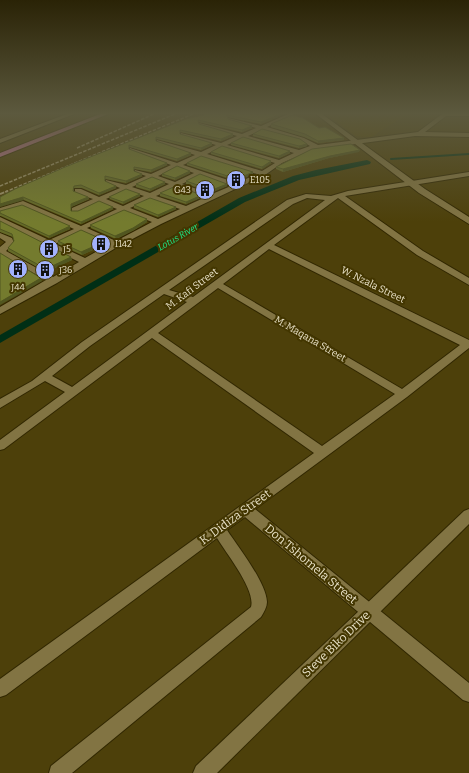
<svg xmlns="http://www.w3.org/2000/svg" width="469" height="773" font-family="Bitter,serif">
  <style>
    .built { fill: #554501 }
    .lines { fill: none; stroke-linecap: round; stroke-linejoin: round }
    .stream { stroke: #002f16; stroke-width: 2 }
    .canal { fill: #002f16; fill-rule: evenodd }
    .street-casing { stroke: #312700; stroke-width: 2 }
    .secondary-casing { stroke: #312700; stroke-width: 2 }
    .primary-casing { stroke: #312700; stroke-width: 2 }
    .street { fill: #827443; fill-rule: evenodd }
    .secondary { fill: #827443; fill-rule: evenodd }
    .primary { fill: #b97093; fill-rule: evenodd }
    .rail-far1 { stroke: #9a9068; stroke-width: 1.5; stroke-dasharray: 3.5 1.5; stroke-linecap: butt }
    .rail { stroke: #9a9068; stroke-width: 2; stroke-dasharray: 4.5 2; stroke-linecap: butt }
    .wall { fill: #646a28 }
    .shaded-wall { fill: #515620 }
    .building { fill: #747b2e; stroke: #515620 }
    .labels { text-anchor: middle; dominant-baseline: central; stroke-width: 4; stroke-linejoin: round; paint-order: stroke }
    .far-poi-label { font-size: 9px; fill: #e8e1c7; stroke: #433600; text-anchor: start }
    .far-water-label { font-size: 9px; font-style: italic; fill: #1ce685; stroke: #433600 }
    .street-label { font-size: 10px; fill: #e8e1c7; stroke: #433600 }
    .near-street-label { font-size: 12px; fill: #e8e1c7; stroke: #433600 }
  </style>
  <rect width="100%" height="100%" fill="#4d400a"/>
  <!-- built -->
  <path class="built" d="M 326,114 L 408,114 L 371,137 L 356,136 Z"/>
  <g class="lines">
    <!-- stream -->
    <path class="stream" d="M 391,159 L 469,154"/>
    <!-- canal -->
    <path class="canal" d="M 367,160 L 371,162 L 370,164 L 299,180 L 245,202 L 0,343 L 0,335 L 239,198 L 293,176 L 316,170 Z"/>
    <defs>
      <g id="street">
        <path d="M 67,114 L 74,114 L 0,143 L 0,139 Z"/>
        <path d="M 288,114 L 295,114 L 267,127 L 304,138 L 318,145 L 418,132 L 442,114 L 469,114 L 469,116 L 446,116 L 425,132 L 469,133 L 469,137 L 415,136 L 311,150 L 282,163 L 265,175 L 161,224 L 119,246 L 57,283 L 0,314 L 0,307 L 46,280 L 0,254 L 0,247 L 6,242 L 0,238 L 0,233 L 12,238 L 14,243 L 6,251 L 53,277 L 79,262 L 0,222 L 0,217 L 49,240 L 74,229 L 23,206 L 0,213 L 0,208 L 23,201 L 81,226 L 117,209 L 99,202 L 78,212 L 72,212 L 72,208 L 93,199 L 75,193 L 75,189 L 81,189 L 99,197 L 120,188 L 106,182 L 106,180 L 126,185 L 146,176 L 135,172 L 135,170 L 151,174 L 171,165 L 130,150 L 130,148 L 177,163 L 195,155 L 157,142 L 157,140 L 201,152 L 216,145 L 181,135 L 181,133 L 221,143 L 237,136 L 199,125 L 199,123 L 242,134 L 256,128 L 228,120 L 228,118 L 261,126 ZM 262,130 L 300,140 L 310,146 L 299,150 L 248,136 ZM 243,138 L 294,153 L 279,160 L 227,145 ZM 222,147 L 275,163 L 262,171 L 207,154 ZM 201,157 L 257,174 L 237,183 L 183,165 ZM 177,167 L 194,173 L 175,182 L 158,176 ZM 200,175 L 231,186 L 212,194 L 182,184 ZM 152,178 L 169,184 L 150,193 L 132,187 ZM 176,187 L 206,197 L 186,206 L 156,196 ZM 126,190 L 144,196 L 123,206 L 106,199 ZM 150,199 L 180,209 L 158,219 L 130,208 ZM 124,211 L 152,222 L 116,241 L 87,228 ZM 81,231 L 110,244 L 85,258 L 55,244 Z"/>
        <path d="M 469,172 L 469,176 L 345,196 L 423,251 L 469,278 L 469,285 L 417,255 L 338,198 L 274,245 L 469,340 L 469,348 L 407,397 L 255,509 L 469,683 L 469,702 L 463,700 L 245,517 L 227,530 C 238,547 266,582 267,602 C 267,607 264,612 261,617 L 72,773 L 49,773 L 51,766 L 76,746 L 251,607 C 256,590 226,553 217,538 L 6,695 L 0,697 L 0,679 L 314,453 L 152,338 L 4,449 L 0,450 L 0,440 L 65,392 L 45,381 L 0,408 L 0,399 L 32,381 L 82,342 L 287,200 L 306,194 L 331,196 L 348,191 ZM 307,198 L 325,200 L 193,297 L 169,290 L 293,204 ZM 269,249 L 460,345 L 402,389 L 223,284 ZM 218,288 L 395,394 L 322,446 L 158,333 ZM 164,294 L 187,302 L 72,387 L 52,376 L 90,346 Z"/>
      </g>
      <g id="secondary">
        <path d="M 316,114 L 322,114 L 425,189 L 469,217 L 469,224 L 419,193 Z"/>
        <path d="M 469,509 L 469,524 L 217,773 L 193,773 L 196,766 L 464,511 Z"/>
      </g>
      <path id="primary" d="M 100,114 L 108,114 L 0,157 L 0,153 Z"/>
    </defs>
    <!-- street casing -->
    <use href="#street" class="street-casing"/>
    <!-- secondary casing -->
    <use href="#secondary" class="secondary-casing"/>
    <!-- primary casing -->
    <use href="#primary" class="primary-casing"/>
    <!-- street -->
    <use href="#street" class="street"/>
    <!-- secondary -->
    <use href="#secondary" class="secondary"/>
    <!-- primary -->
    <use href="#primary" class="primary"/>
    <!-- rail-far1 -->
    <g class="rail-far1">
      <path d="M 77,148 L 154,114"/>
      <path d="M 0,186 L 175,114"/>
      <path d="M 5,192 L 193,114"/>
    </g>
    <!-- rail -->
    <path class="rail" d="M 0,194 L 8,191"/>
  </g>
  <!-- wall -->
  <g class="wall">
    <path d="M 206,114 L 282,115 L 261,124 L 227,117 L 228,119 L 252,128 L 242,132 L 198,122 L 199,124 L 233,136 L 221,141 L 180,132 L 180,134 L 212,145 L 201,150 L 156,139 L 156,141 L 191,155 L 177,161 L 129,147 L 129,149 L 167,163 L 167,165 L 151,172 L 134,169 L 134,171 L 142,174 L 142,176 L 126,183 L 105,179 L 105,181 L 116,188 L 99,195 L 82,188 L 74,188 L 74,192 L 88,197 L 89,199 L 71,207 L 71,211 L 78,211 L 113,207 L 113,209 L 81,224 L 24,200 L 0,197 Z"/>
    <path d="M 271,124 L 319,128 L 344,140 L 318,143 L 304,137 L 271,127 Z"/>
    <path d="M 253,134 L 307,146 L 299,148 L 253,136 Z"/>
    <path d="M 231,143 L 290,151 L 290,153 L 279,158 L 231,145 Z"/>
    <path d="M 211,152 L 271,161 L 271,163 L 262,169 L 211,154 Z"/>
    <path d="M 359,152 L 329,158 L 283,172 L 276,169 L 276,167 Z"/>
    <path d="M 187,163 L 253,174 L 237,181 L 187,165 Z"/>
    <path d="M 190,173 L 175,180 L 162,176 L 162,174 Z"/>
    <path d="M 186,181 L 227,184 L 227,186 L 212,192 L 186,184 Z"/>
    <path d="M 136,184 L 165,184 L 150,191 L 136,187 Z"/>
    <path d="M 160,193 L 202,195 L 202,197 L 186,204 L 160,196 Z"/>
    <path d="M 140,196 L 123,204 L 110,199 L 109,197 Z"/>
    <path d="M 134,205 L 176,209 L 158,217 L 134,208 Z"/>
    <path d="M 0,211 L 70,229 L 49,238 L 1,216 L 0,216 Z"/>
    <path d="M 147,219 L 147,222 L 134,230 L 116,239 L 91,228 L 90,225 Z"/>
    <path d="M 0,221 L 71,257 L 72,260 L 46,272 L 8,251 L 8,248 L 14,242 L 13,237 L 0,232 Z"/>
    <path d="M 58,241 L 106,241 L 106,244 L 82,255 L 58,244 Z"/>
  </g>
  <!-- shaded-wall -->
  <g class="shaded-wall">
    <path d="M 281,114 L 282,114 L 282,115 L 261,124 L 261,122 Z"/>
    <path d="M 252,126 L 252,128 L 242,132 L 242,130 Z"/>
    <path d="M 233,134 L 233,136 L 221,141 L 221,139 Z"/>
    <path d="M 344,138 L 344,140 L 318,143 L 318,141 Z"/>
    <path d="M 212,143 L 212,145 L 201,150 L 201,148 Z"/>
    <path d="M 307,144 L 307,146 L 299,148 L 299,146 Z"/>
    <path d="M 360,150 L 359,152 L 329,158 L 283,172 L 283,169 L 330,156 Z"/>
    <path d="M 290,151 L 290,153 L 279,158 L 279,156 Z"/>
    <path d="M 191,153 L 191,155 L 177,161 L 177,159 Z"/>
    <path d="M 271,161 L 271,163 L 262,169 L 262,167 Z"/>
    <path d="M 167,163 L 167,165 L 151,172 L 151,170 Z"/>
    <path d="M 190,171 L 190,173 L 175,180 L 175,178 Z"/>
    <path d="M 253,172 L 253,174 L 237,181 L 237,179 Z"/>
    <path d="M 142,174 L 142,176 L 126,183 L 126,181 Z"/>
    <path d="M 165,182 L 165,184 L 150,191 L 150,189 Z"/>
    <path d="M 227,184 L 227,186 L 212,192 L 212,190 Z"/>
    <path d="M 116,186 L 116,188 L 99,195 L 99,193 Z"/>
    <path d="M 140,194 L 140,196 L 123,204 L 123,202 Z"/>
    <path d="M 202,195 L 202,197 L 186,204 L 186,202 Z"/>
    <path d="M 23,197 L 24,200 L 0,207 L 0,204 Z"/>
    <path d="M 88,197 L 89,199 L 71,207 L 71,213 L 71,204 Z"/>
    <path d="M 113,207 L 113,209 L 81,224 L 81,222 Z"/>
    <path d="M 176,207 L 176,209 L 158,217 L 158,215 Z"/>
    <path d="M 147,219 L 147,222 L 134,230 L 116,239 L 115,236 Z"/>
    <path d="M 70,226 L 70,229 L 49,238 L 49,236 Z"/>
    <path d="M 106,241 L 106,244 L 82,255 L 81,252 Z"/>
    <path d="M 71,257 L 72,260 L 46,272 L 46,269 Z"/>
    <path d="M 41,278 L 42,281 L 0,305 L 0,302 Z"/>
  </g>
  <!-- building -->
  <g class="building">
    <path d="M 206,114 L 281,114 L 261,122 L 227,115 L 228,119 L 252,126 L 242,130 L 198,120 L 199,124 L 233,134 L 221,139 L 180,130 L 180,134 L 212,143 L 201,148 L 156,137 L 156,141 L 191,153 L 177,159 L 129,145 L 129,149 L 167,163 L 151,170 L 134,167 L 134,171 L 142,174 L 126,181 L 105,176 L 105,181 L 116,186 L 99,193 L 81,185 L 74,186 L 73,191 L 88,197 L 71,204 L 71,211 L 78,211 L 99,201 L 113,207 L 81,222 L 23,197 L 0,204 L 0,197 L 15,189 L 65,167 L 186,119 Z"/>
    <path d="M 292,115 L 303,118 L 319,128 L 325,127 L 344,138 L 318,141 L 305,134 L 271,124 Z"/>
    <path d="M 262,129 L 300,139 L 307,144 L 299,146 L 253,134 Z"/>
    <path d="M 243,137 L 290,151 L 279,156 L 231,143 Z"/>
    <path d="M 351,144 L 360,150 L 330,156 L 283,169 L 276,167 L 312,149 Z"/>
    <path d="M 222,146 L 271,161 L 262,167 L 211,152 Z"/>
    <path d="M 201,156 L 253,172 L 237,179 L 187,163 Z"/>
    <path d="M 177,166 L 190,171 L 175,178 L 162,174 Z"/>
    <path d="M 200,174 L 227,184 L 212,190 L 186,181 Z"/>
    <path d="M 152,177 L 165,182 L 150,189 L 136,184 Z"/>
    <path d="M 176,186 L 202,195 L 186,202 L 160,193 Z"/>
    <path d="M 126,189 L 140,194 L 123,202 L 109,197 Z"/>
    <path d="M 150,198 L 176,207 L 158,215 L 134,205 Z"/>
    <path d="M 22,205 L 70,226 L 49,236 L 0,213 L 0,211 Z"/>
    <path d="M 124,210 L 147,219 L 133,228 L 115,236 L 90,225 Z"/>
    <path d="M 0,221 L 71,257 L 46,269 L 8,248 L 14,241 L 12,234 L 0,229 Z"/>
    <path d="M 81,230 L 106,241 L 81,252 L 58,241 Z"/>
    <path d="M 0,253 L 41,278 L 0,302 Z"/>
  </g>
  <!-- sky -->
  <linearGradient id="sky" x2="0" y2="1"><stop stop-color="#2a2306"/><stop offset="0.51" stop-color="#5c593e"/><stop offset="1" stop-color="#5c593e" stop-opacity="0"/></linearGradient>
  <rect width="469" height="222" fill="url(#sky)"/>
  <!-- icons -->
  <defs>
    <symbol id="building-disc" viewBox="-11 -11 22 22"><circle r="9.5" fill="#a2b2fd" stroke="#433600"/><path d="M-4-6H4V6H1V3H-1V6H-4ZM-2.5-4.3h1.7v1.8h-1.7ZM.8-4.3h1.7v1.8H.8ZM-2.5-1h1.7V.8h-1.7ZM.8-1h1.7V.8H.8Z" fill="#111"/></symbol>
  </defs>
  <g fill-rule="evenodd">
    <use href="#building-disc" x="225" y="169" width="22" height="22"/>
    <use href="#building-disc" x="194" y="179" width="22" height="22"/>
    <use href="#building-disc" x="90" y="233" width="22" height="22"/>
    <use href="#building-disc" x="38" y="238" width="22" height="22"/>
    <use href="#building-disc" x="7" y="258" width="22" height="22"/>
    <use href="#building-disc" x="34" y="259" width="22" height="22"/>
  </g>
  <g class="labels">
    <!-- far-poi labels -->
    <g class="far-poi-label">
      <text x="250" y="180">E105</text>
      <text x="191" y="190" text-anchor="end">G43</text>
      <text x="115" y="244">I142</text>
      <text x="63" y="249">J5</text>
      <text x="59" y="270">J36</text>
      <text x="18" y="287" text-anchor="middle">J44</text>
    </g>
    <!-- far-water labels -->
    <g class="far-water-label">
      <text transform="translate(178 237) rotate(-30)">Lotus River</text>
    </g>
    <!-- street labels -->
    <g class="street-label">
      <text transform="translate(373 285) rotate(26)">W. Nzala Street</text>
      <text transform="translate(192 289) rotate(-37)">M. Kafi Street</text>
      <text transform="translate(310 339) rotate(30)">M. Maqana Street</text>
    </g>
    <!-- near-street labels -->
    <g class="near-street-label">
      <text transform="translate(235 517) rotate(-36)">K. Didiza Street</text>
      <text transform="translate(311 564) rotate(40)">Don Tshomela Street</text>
      <text transform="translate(336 644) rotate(-44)">Steve Biko Drive</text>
    </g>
  </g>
</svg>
